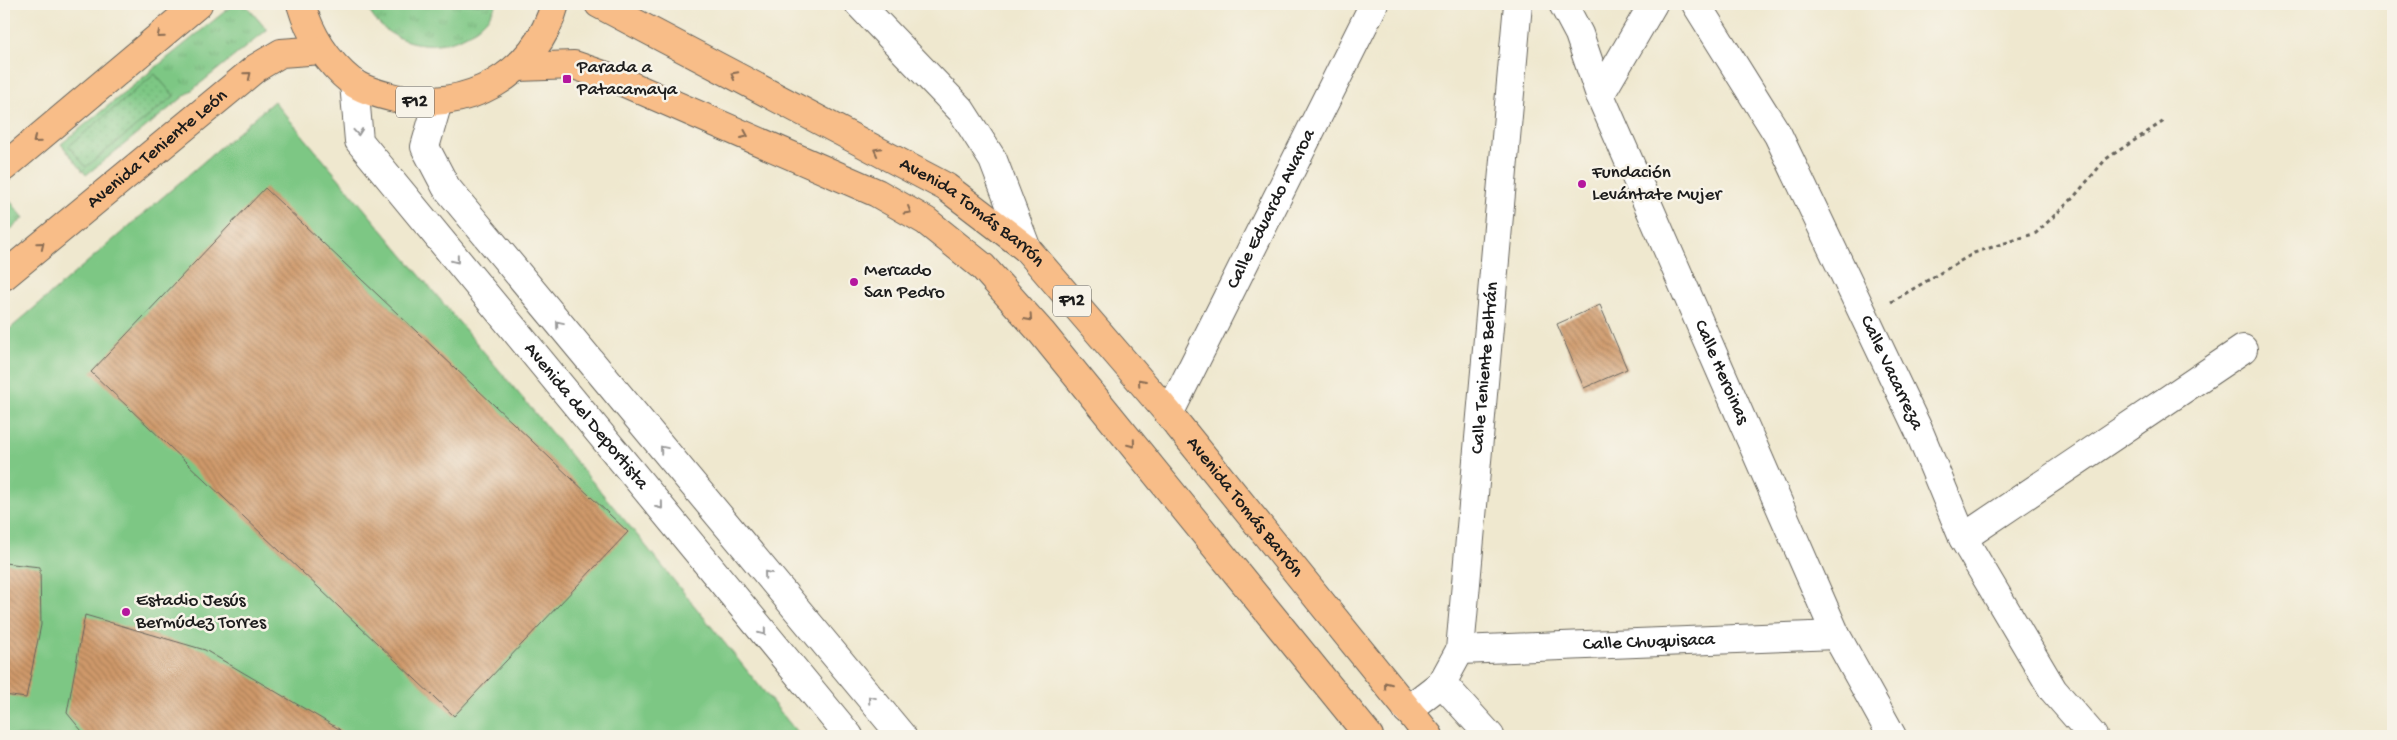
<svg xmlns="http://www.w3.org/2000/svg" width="2397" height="740" font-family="'Gochi Hand',sans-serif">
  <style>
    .grass { fill: url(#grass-tufts); stroke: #4c7250 }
    .garden { fill: url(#garden-dots); stroke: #4c7250 }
    .pitch { fill: #7dc784; stroke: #4c7250 }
    .building { fill: url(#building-back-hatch) }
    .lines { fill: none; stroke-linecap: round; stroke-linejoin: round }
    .minor-casing { stroke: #66635b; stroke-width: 30 }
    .tertiary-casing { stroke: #66635b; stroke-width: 30 }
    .primary-casing { stroke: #66635b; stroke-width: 30 }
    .path { stroke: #66635b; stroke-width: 3; stroke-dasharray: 4 4; stroke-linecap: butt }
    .minor { stroke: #fff; stroke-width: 28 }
    .tertiary { stroke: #fff; stroke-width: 28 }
    .primary { stroke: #f8bd88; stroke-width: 28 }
    .oneway { stroke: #8a6c52 }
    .oneway2 { stroke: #999 }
    .poi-dot { fill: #b5179e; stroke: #f7f3e8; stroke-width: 2 }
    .labels { text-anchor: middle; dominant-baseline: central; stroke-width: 5; stroke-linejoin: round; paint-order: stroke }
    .shield { fill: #f7f3e8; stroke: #5e5c59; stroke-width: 1 }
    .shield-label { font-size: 18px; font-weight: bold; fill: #1c1c1c }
    .poi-label { font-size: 19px; fill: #1c1c1c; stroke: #f7f3e8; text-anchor: start }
    .street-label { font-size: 19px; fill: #1c1c1c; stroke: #f7f3e8 }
  </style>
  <defs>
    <pattern id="grass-tufts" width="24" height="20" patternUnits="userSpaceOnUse" patternTransform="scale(1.25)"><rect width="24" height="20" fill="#7dc784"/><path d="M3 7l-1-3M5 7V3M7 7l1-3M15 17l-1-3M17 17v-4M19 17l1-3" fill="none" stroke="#6baa71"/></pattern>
    <pattern id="garden-dots" width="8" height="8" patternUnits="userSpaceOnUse" patternTransform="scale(1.25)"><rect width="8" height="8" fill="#7dc784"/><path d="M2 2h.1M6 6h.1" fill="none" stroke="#6baa71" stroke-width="1.8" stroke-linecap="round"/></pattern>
    <pattern id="building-back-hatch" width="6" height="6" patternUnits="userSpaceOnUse" patternTransform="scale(1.25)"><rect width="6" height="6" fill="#cf996a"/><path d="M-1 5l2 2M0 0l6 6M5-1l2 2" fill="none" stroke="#a77c56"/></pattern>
  </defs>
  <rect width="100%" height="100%" fill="#f7f3e8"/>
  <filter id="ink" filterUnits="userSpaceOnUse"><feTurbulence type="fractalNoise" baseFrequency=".02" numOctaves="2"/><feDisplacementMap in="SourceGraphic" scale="10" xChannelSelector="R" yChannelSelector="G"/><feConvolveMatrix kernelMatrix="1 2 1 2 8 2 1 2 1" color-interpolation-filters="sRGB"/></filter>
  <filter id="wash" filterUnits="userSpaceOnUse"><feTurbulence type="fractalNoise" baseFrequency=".0096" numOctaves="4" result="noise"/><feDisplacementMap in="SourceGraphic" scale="20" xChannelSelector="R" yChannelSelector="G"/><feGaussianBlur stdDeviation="1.12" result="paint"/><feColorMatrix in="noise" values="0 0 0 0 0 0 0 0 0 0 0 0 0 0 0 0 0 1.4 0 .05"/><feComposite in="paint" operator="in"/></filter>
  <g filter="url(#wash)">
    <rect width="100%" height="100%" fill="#efe8cf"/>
    <!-- grass -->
    <g class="grass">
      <path d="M 234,4 L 245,4 L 267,30 L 86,175 L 61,144 Z"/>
      <path d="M 364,4 L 497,4 C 493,9 490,16 486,20 C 458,51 407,53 378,23 C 373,18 369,10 364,4 Z"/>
      <path d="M 5,195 L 24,218 L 4,235 L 4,196 Z"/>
    </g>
    <!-- garden -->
    <path class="garden" d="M 155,74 L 174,96 L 86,167 L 69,146 Z"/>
    <!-- pitch -->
    <path class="pitch" d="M 274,101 L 637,535 L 800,736 L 4,736 L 4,334 Z"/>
    <g id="blocks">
      <!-- building -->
      <g class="building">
        <path d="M 265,188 L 628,532 L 454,716 L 91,372 Z"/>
        <path d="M 1600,305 L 1627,369 L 1584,388 L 1557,324 Z"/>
        <path d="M 4,563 L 40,567 L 41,625 L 26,698 L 4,695 Z"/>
        <path d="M 85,615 L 205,650 L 339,729 L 345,736 L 86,736 L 67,713 Z"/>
      </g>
    </g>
  </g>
  <g filter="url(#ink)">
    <use href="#blocks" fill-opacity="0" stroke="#66635b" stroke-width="1"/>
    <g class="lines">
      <defs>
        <g id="minor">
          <path id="s1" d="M 1563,4 L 1579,34 L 1600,95 L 1836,635 L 1892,736"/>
          <path id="s2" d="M 1696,4 L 1778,135 L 1918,429 L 1963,538 L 2053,690 L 2093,736"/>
          <path id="s3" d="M 354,83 L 359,141 L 849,736"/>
          <path d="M 1600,95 L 1653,4"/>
          <path d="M 438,102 L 425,147 L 446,187 L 902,736"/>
          <path id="s4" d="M 1169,414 L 1374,4"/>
          <path d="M 1963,538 L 2243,349"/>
          <path id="s5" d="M 1460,650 L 1836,635"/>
          <path d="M 1442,683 L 1490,736"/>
          <path id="s6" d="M 1407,710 L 1442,683 L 1460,650 L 1518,4"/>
        </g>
        <path id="tertiary" d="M 859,4 L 961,110 L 993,160 L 1027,249"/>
        <g id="primary">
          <path d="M 301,4 C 310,35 327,62 352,82 C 363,90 382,95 395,98 C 466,113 536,75 555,4"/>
          <path id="s7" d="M 599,4 L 946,187 L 1027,249 L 1169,414 L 1429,736"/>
          <path d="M 518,67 L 574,65 L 618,80 L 877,193 L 926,221 L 983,267 L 1042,333 L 1369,736"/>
          <path d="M 4,167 L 198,4"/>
          <path id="s8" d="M 4,276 L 256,68 L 281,53 L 322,50"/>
        </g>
      </defs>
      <!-- minor casing -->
      <use href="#minor" class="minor-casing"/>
      <!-- tertiary casing -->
      <use href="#tertiary" class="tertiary-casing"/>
      <!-- primary casing -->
      <use href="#primary" class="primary-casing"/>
      <!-- path -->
      <path class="path" d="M 1891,302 L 1974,253 L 2036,233 L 2073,198 L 2106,159 L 2164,121"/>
      <!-- minor -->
      <use href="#minor" class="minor"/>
      <!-- tertiary -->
      <use href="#tertiary" class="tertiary"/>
      <!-- primary -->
      <use href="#primary" class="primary"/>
    </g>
    <!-- one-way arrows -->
    <defs><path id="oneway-chevron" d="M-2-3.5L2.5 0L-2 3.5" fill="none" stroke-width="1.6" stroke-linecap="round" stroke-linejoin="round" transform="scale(1.25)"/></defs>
    <g class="oneway">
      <use href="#oneway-chevron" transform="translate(160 35) rotate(140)"/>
      <use href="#oneway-chevron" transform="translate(248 75) rotate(-39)"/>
      <use href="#oneway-chevron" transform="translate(734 75) rotate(-152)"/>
      <use href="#oneway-chevron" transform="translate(745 135) rotate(24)"/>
      <use href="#oneway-chevron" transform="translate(36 140) rotate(140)"/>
      <use href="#oneway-chevron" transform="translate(877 151) rotate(-152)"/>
      <use href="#oneway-chevron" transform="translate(908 211) rotate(30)"/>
      <use href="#oneway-chevron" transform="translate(41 245) rotate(-39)"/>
      <use href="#oneway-chevron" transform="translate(1029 318) rotate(48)"/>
      <use href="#oneway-chevron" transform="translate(1141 382) rotate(-131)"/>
      <use href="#oneway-chevron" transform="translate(1132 444) rotate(51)"/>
      <use href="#oneway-chevron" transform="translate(1387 685) rotate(-129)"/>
    </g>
    <g class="oneway2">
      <use href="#oneway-chevron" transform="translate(358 132) rotate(85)"/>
      <use href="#oneway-chevron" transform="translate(456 260) rotate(51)"/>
      <use href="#oneway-chevron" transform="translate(559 324) rotate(-130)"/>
      <use href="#oneway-chevron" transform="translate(663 449) rotate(-130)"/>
      <use href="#oneway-chevron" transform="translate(660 506) rotate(51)"/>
      <use href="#oneway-chevron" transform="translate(767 574) rotate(-130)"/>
      <use href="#oneway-chevron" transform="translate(763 632) rotate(51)"/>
      <use href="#oneway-chevron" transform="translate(871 699) rotate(-130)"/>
    </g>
  </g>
  <!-- markers -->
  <g class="poi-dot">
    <rect x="562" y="74" width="10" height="10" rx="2.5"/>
    <circle cx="1582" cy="184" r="5"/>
    <circle cx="854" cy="282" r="5"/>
    <circle cx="126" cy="612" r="5"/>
  </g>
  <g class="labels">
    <!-- shield labels -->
    <g class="shield">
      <rect x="396" y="86.5" width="38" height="31" rx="4"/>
      <rect x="1053" y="285.5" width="38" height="31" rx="4"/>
    </g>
    <g class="shield-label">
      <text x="415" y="102">F12</text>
      <text x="1072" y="301">F12</text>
    </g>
    <!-- poi labels -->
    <g class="poi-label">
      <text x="577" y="68">Parada a<tspan x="577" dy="22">Patacamaya</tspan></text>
      <text x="1592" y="173">Fundación<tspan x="1592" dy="22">Levántate Mujer</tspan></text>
      <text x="864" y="271">Mercado<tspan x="864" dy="22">San Pedro</tspan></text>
      <text x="136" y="601">Estadio Jesús<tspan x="136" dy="22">Bermúdez Torres</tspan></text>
    </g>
    <!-- street labels -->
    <g class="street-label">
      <text stroke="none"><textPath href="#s8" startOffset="199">Avenida Teniente León</textPath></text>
      <text stroke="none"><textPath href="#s4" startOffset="229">Calle Eduardo Avaroa</textPath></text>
      <text stroke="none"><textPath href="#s7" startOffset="428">Avenida Tomás Barrón</textPath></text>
      <text stroke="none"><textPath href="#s6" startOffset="365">Calle Teniente Beltrán</textPath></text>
      <text stroke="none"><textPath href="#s1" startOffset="401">Calle Heroinas</textPath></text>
      <text stroke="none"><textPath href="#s2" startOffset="418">Calle Vacarreza</textPath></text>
      <text stroke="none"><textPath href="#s3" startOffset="415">Avenida del Deportista</textPath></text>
      <text stroke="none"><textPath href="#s7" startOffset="832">Avenida Tomás Barrón</textPath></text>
      <text stroke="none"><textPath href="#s5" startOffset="189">Calle Chuquisaca</textPath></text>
    </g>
  </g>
  <!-- margin -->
  <rect width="2397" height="740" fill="none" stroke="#f7f3e8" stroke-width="20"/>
</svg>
